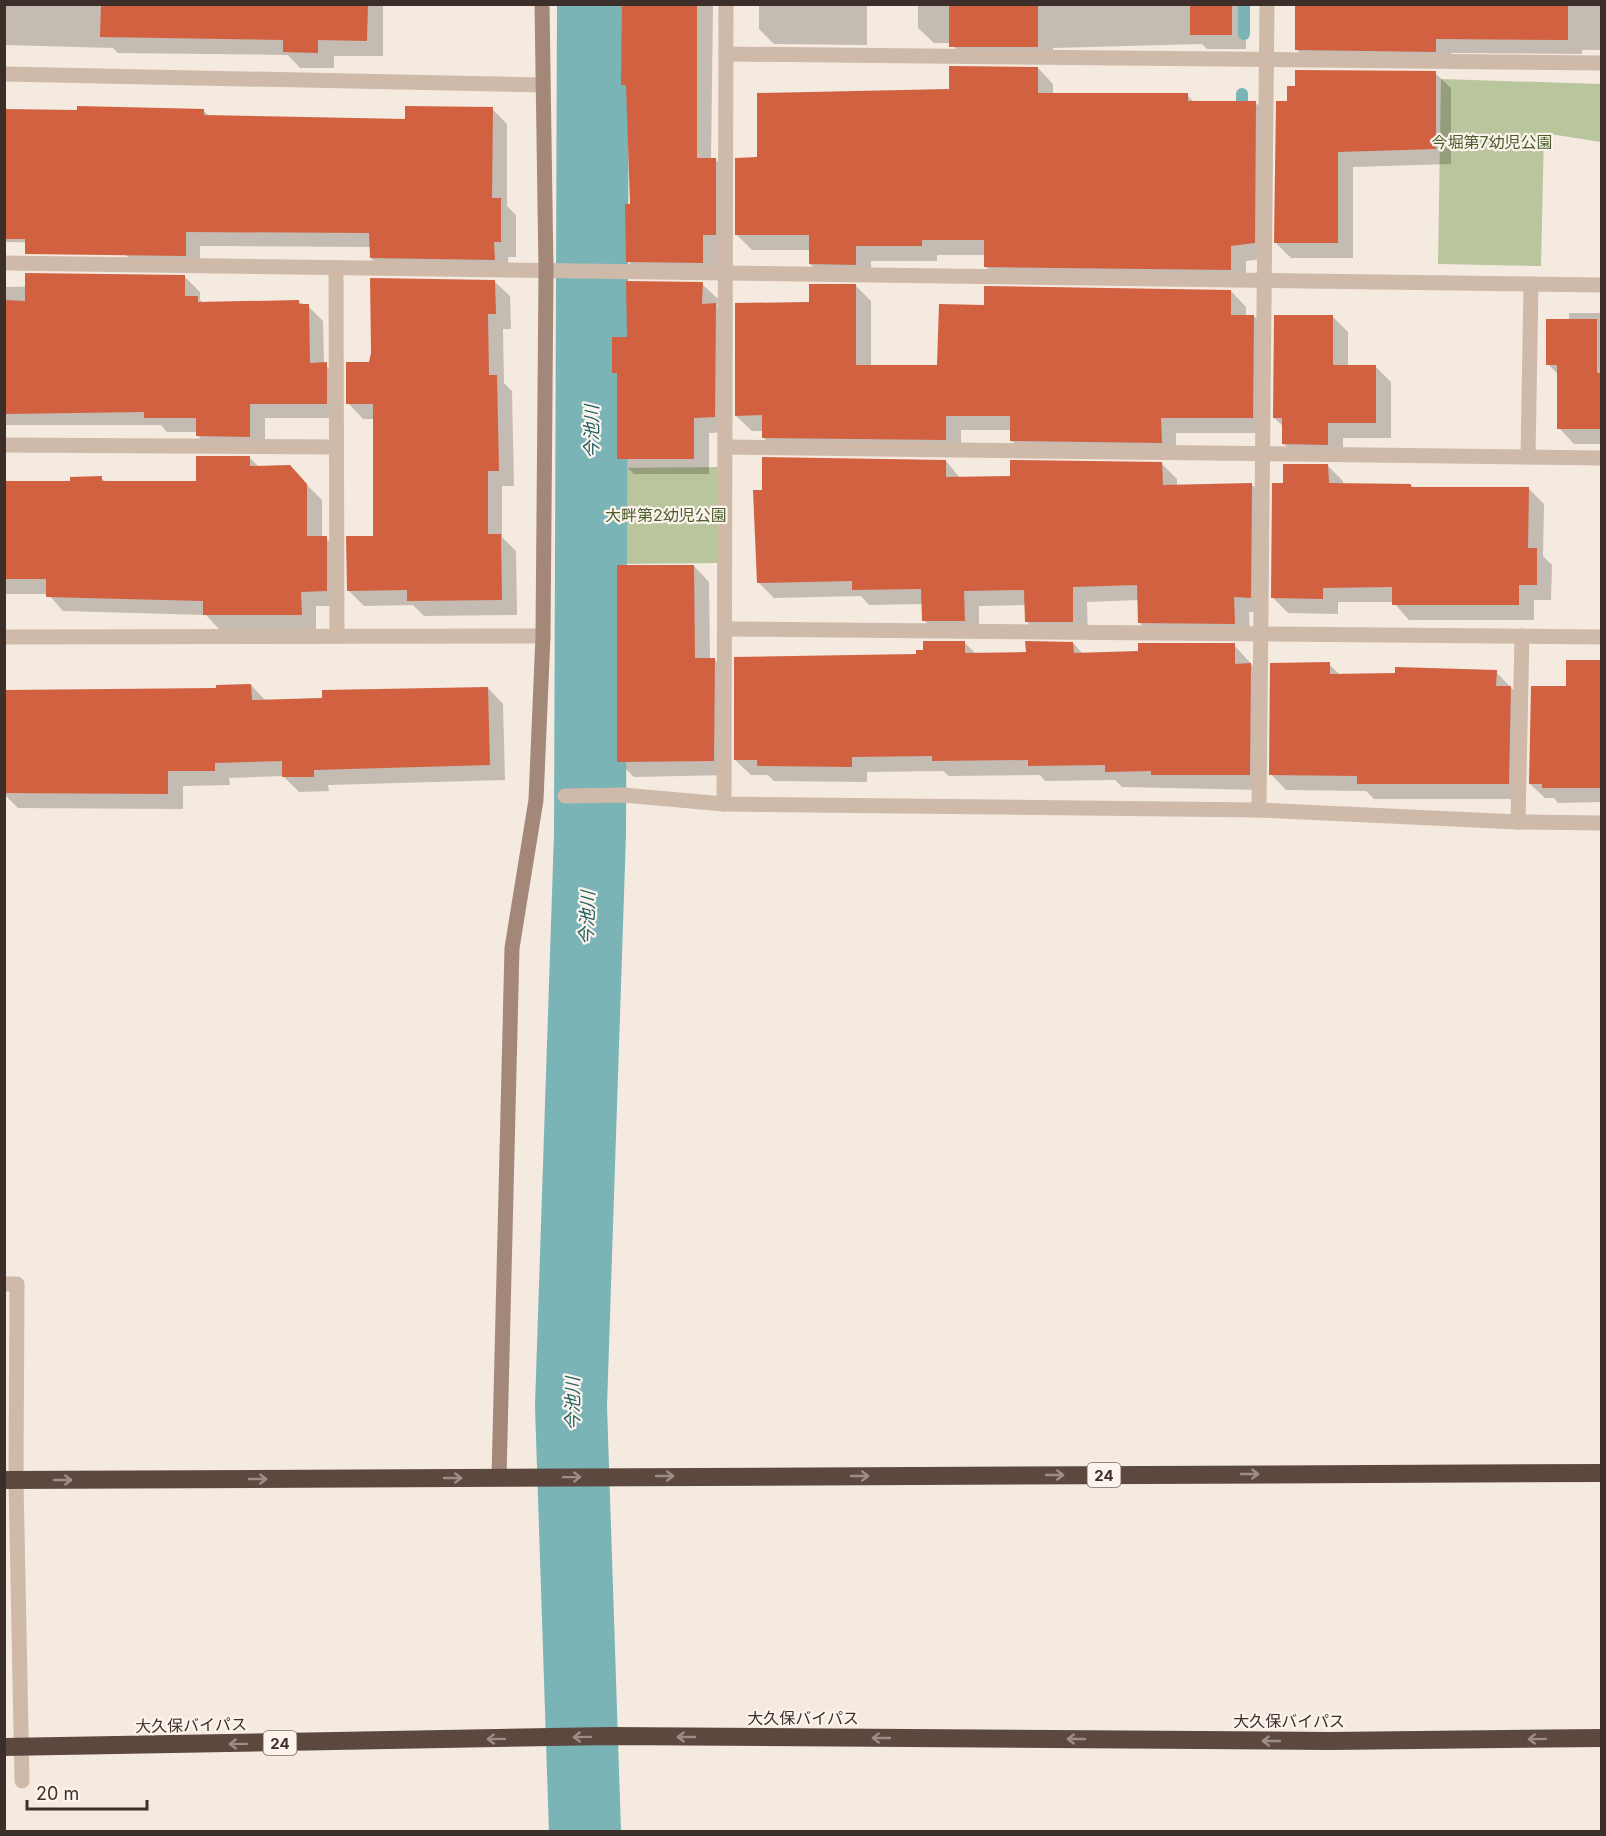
<svg xmlns="http://www.w3.org/2000/svg" width="1606" height="1836" font-family="Inter,'Noto Sans JP',sans-serif">
  <style>
    .green { fill: #b9c69d }
    .shadow { fill: #0003 }
    .lines { fill: none; stroke-linecap: round; stroke-linejoin: round }
    .stream { stroke: #7ab4b6; stroke-width: 12 }
    .river { stroke: #7ab4b6; stroke-width: 72 }
    .building { fill: #d16141 }
    .lane { stroke: #cfbaa9; stroke-width: 15 }
    .street { stroke: #cfbaa9; stroke-width: 15 }
    .secondary { stroke: #a3887a; stroke-width: 15 }
    .highway { stroke: #5d4840; stroke-width: 18 }
    .oneway { stroke: #9d8d85 }
    .labels { text-anchor: middle; dominant-baseline: central; stroke-width: 4.5; stroke-linejoin: round; paint-order: stroke }
    .shield { fill: #fcf4ec; stroke: #766a64; stroke-width: 1.5 }
    .shield-label { font-size: 15px; font-weight: bold; fill: #3c2f29 }
    .park-label { font-size: 16px; fill: #4b5d2a; stroke: #fcf4ec }
    .street-label { font-size: 16px; fill: #3c2f29; stroke: #fcf4ec }
    .water-label { font-size: 18px; font-style: italic; fill: #1a5f62; stroke: #fcf4ec }
  </style>
  <rect width="100%" height="100%" fill="#f5eadf"/>
  <!-- green -->
  <g class="green">
    <path d="M 1441,79 L 1601,84 L 1601,142 L 1544,133 L 1541,266 L 1438,264 Z"/>
    <path d="M 720,467 L 718,563 L 613,564 L 612,468 Z"/>
  </g>
  <!-- shadow -->
  <g class="shadow">
    <path d="M 4,4 L 383,4 L 383,56 L 334,56 L 334,68 L 300,68 L 288,55 L 118,53 L 113,48 L 4,45 Z"/>
    <path d="M 615,4 L 713,4 L 711,160 L 715,159 L 731,175 L 718,278 L 643,277 L 628,261 L 631,206 L 628,91 L 622,85 L 623,29 L 614,20 Z"/>
    <path d="M 759,4 L 867,4 L 867,45 L 774,44 L 759,29 Z"/>
    <path d="M 918,4 L 1246,4 L 1246,49 L 1207,49 L 1202,44 L 1053,48 L 1053,62 L 966,61 L 951,43 L 934,43 L 918,28 Z"/>
    <path d="M 1296,4 L 1602,4 L 1602,50 L 1582,50 L 1582,54 L 1451,53 L 1451,66 L 1312,65 L 1296,49 Z"/>
    <path d="M 1038,68 L 1053,84 L 1053,95 L 1187,95 L 1195,103 L 1256,103 L 1271,118 L 1270,258 L 1246,261 L 1246,285 L 1001,282 L 985,266 L 985,255 L 937,255 L 937,261 L 871,261 L 871,280 L 826,279 L 810,264 L 810,250 L 752,250 L 737,235 L 759,159 L 951,91 Z"/>
    <path d="M 1435,73 L 1451,88 L 1451,164 L 1353,167 L 1353,258 L 1291,258 L 1276,243 L 1288,103 Z"/>
    <path d="M 492,109 L 507,124 L 507,206 L 516,215 L 516,257 L 508,257 L 509,274 L 386,273 L 371,258 L 371,247 L 200,246 L 200,270 L 140,269 L 125,254 L 125,244 L 4,242 L 4,110 L 204,111 L 209,116 L 407,121 Z"/>
    <path d="M 185,277 L 200,292 L 200,300 L 203,303 L 299,302 L 308,306 L 323,321 L 324,364 L 341,379 L 341,418 L 265,418 L 265,451 L 213,451 L 198,436 L 198,432 L 167,432 L 161,425 L 4,425 L 4,287 L 125,285 Z"/>
    <path d="M 494,281 L 510,296 L 511,329 L 503,329 L 504,383 L 512,391 L 514,486 L 502,486 L 502,537 L 516,551 L 517,615 L 424,616 L 413,605 L 364,606 L 348,590 L 375,538 L 374,419 L 363,419 L 348,403 L 370,363 Z"/>
    <path d="M 702,284 L 718,299 L 717,307 L 730,320 L 730,432 L 709,433 L 709,474 L 634,474 L 619,459 L 619,377 L 614,373 L 629,338 Z"/>
    <path d="M 856,286 L 871,301 L 871,367 L 939,367 L 985,306 L 1231,291 L 1246,307 L 1246,316 L 1254,316 L 1269,332 L 1268,433 L 1176,433 L 1176,458 L 1027,456 L 1011,440 L 1011,430 L 961,430 L 961,455 L 779,453 L 763,437 L 763,431 L 752,431 L 736,416 L 810,304 Z"/>
    <path d="M 1569,313 L 1602,313 L 1602,444 L 1574,444 L 1559,428 L 1559,375 L 1548,364 L 1569,321 Z"/>
    <path d="M 1332,316 L 1348,332 L 1348,367 L 1376,367 L 1391,382 L 1391,438 L 1343,438 L 1343,460 L 1299,459 L 1284,444 L 1284,427 L 1274,418 Z"/>
    <path d="M 250,458 L 259,467 L 304,482 L 322,500 L 322,538 L 326,538 L 341,553 L 342,606 L 316,606 L 316,629 L 219,629 L 206,615 L 63,611 L 48,594 L 4,594 L 4,482 L 72,482 L 101,478 L 106,482 L 198,482 Z"/>
    <path d="M 946,461 L 961,479 L 1011,478 L 1162,464 L 1177,479 L 1177,486 L 1252,485 L 1267,500 L 1266,613 L 1249,612 L 1250,639 L 1155,638 L 1139,622 L 1139,600 L 1087,602 L 1088,637 L 1042,637 L 1026,621 L 1026,605 L 979,606 L 979,636 L 939,636 L 924,620 L 923,604 L 869,605 L 861,596 L 774,598 L 758,582 Z"/>
    <path d="M 1328,466 L 1343,481 L 1343,485 L 1411,485 L 1414,489 L 1528,488 L 1544,504 L 1543,556 L 1552,565 L 1551,600 L 1534,600 L 1534,620 L 1409,620 L 1393,602 L 1338,602 L 1338,614 L 1288,613 L 1272,597 L 1285,484 Z"/>
    <path d="M 694,566 L 709,582 L 710,659 L 714,659 L 729,675 L 729,775 L 634,777 L 618,761 Z"/>
    <path d="M 964,642 L 976,654 L 1027,653 L 1073,643 L 1083,654 L 1139,653 L 1234,645 L 1266,680 L 1264,790 L 1122,787 L 1115,780 L 1045,781 L 1040,775 L 949,776 L 943,771 L 867,772 L 867,782 L 774,781 L 768,775 L 751,775 L 735,760 L 918,655 Z"/>
    <path d="M 1602,661 L 1602,802 L 1558,803 L 1554,798 L 1545,798 L 1530,784 L 1568,687 Z"/>
    <path d="M 1329,664 L 1341,676 L 1496,672 L 1526,703 L 1524,799 L 1374,799 L 1366,791 L 1286,790 L 1271,774 Z"/>
    <path d="M 251,685 L 266,701 L 488,688 L 503,704 L 505,780 L 328,785 L 329,791 L 299,792 L 283,776 L 229,778 L 230,785 L 183,786 L 183,809 L 18,808 L 4,794 L 4,692 L 217,690 Z"/>
  </g>
  <g class="lines">
    <!-- stream -->
    <g class="stream">
      <path d="M 1244,4 L 1244,34"/>
      <path d="M 1242,115 L 1242,94"/>
    </g>
    <!-- river -->
    <path class="river" d="M 585,1832 L 571,1406 L 590,834 L 593,4"/>
  </g>
  <!-- building -->
  <g class="building">
    <path d="M 101,4 L 368,4 L 367,41 L 318,40 L 318,53 L 283,52 L 283,40 L 100,37 Z"/>
    <path d="M 622,4 L 697,4 L 697,158 L 716,158 L 716,235 L 703,235 L 703,263 L 626,262 L 625,204 L 630,204 L 626,85 L 621,85 Z"/>
    <rect x="949" y="4" width="89" height="43"/>
    <rect x="1190" y="4" width="42" height="31"/>
    <path d="M 1295,4 L 1568,4 L 1568,40 L 1436,39 L 1436,52 L 1295,50 Z"/>
    <path d="M 949,66 L 1038,67 L 1038,93 L 1188,93 L 1188,101 L 1256,101 L 1255,243 L 1231,246 L 1231,270 L 984,267 L 984,240 L 922,240 L 922,246 L 856,246 L 856,265 L 809,264 L 809,235 L 735,235 L 735,158 L 757,157 L 757,93 L 949,89 Z"/>
    <path d="M 1295,70 L 1436,71 L 1436,149 L 1338,152 L 1338,243 L 1274,243 L 1276,101 L 1287,101 L 1287,86 L 1295,86 Z"/>
    <path d="M 77,106 L 204,109 L 204,115 L 405,119 L 405,106 L 493,107 L 492,198 L 501,198 L 501,242 L 494,242 L 495,260 L 370,258 L 369,233 L 186,232 L 186,256 L 25,254 L 25,239 L 4,239 L 4,109 L 77,110 Z"/>
    <path d="M 25,273 L 185,275 L 185,296 L 198,296 L 198,302 L 299,300 L 299,304 L 309,304 L 310,363 L 327,362 L 327,404 L 250,404 L 250,437 L 196,436 L 196,418 L 144,418 L 144,412 L 5,414 L 4,300 L 25,301 Z"/>
    <path d="M 370,278 L 495,280 L 496,314 L 488,314 L 489,375 L 497,375 L 499,471 L 488,471 L 488,534 L 501,534 L 502,600 L 407,601 L 407,590 L 347,591 L 346,536 L 373,536 L 373,404 L 346,404 L 346,362 L 369,362 L 371,353 Z"/>
    <path d="M 626,281 L 703,282 L 702,304 L 716,303 L 715,417 L 694,418 L 694,459 L 617,459 L 617,373 L 612,373 L 612,337 L 627,337 Z"/>
    <path d="M 809,284 L 856,284 L 856,365 L 937,365 L 939,304 L 984,305 L 984,286 L 1231,290 L 1231,315 L 1254,315 L 1253,418 L 1161,418 L 1162,443 L 1010,441 L 1010,416 L 946,416 L 946,440 L 762,438 L 762,415 L 735,416 L 735,303 L 809,302 Z"/>
    <path d="M 1274,315 L 1333,315 L 1333,365 L 1376,365 L 1376,423 L 1328,423 L 1328,445 L 1282,444 L 1282,418 L 1273,418 Z"/>
    <path d="M 1546,319 L 1597,319 L 1597,373 L 1602,373 L 1602,429 L 1557,429 L 1557,365 L 1546,365 Z"/>
    <path d="M 196,456 L 250,456 L 250,466 L 290,465 L 307,484 L 307,536 L 327,536 L 327,591 L 301,592 L 302,615 L 203,615 L 203,601 L 46,597 L 46,579 L 4,579 L 4,481 L 70,481 L 70,477 L 102,476 L 102,481 L 196,481 Z"/>
    <path d="M 762,457 L 946,460 L 946,477 L 1010,476 L 1010,460 L 1162,462 L 1163,485 L 1252,483 L 1251,598 L 1234,597 L 1235,624 L 1138,623 L 1137,585 L 1073,587 L 1073,622 L 1025,622 L 1024,590 L 964,591 L 965,621 L 922,621 L 921,589 L 852,590 L 852,581 L 757,583 L 753,490 L 762,490 Z"/>
    <path d="M 1283,464 L 1328,464 L 1329,483 L 1411,484 L 1411,487 L 1529,487 L 1528,548 L 1537,548 L 1537,585 L 1519,585 L 1519,605 L 1392,605 L 1392,587 L 1323,588 L 1323,599 L 1271,598 L 1272,483 L 1283,483 Z"/>
    <path d="M 617,565 L 694,565 L 695,658 L 715,658 L 714,761 L 617,762 Z"/>
    <path d="M 923,641 L 965,641 L 965,653 L 1026,652 L 1025,641 L 1073,642 L 1074,653 L 1138,651 L 1138,643 L 1235,643 L 1235,664 L 1251,663 L 1250,775 L 1151,775 L 1151,771 L 1105,772 L 1105,765 L 1028,766 L 1028,760 L 932,761 L 932,756 L 852,757 L 852,767 L 757,766 L 757,760 L 734,760 L 734,657 L 916,654 L 916,650 L 923,650 Z"/>
    <path d="M 1566,660 L 1602,660 L 1602,788 L 1542,788 L 1542,784 L 1529,784 L 1531,686 L 1566,686 Z"/>
    <path d="M 1330,662 L 1330,674 L 1395,673 L 1395,667 L 1497,670 L 1496,686 L 1511,686 L 1509,784 L 1357,784 L 1357,776 L 1269,775 L 1270,663 Z"/>
    <path d="M 251,684 L 252,700 L 322,698 L 322,690 L 488,687 L 490,765 L 314,770 L 314,777 L 282,777 L 282,761 L 215,763 L 215,771 L 168,771 L 168,794 L 4,793 L 4,690 L 216,688 L 216,685 Z"/>
  </g>
  <g class="lines">
    <!-- lane -->
    <path class="lane" d="M 4,1284 L 17,1284 L 16,1480 L 22,1781"/>
    <!-- street -->
    <g class="street">
      <path d="M 726,54 L 1602,63"/>
      <path d="M 4,74 L 543,85"/>
      <path d="M 4,263 L 1602,285"/>
      <path d="M 336,268 L 337,636"/>
      <path d="M 4,445 L 336,447"/>
      <path d="M 726,447 L 1602,458"/>
      <path d="M 1528,457 L 1531,284"/>
      <path d="M 725,629 L 1602,637"/>
      <path d="M 4,637 L 543,636"/>
      <path d="M 565,796 L 623,795 L 724,804 L 1259,810 L 1518,822 L 1602,823"/>
      <path d="M 724,804 L 726,4"/>
      <path d="M 1259,810 L 1267,4"/>
      <path d="M 1518,822 L 1522,636"/>
    </g>
    <!-- secondary -->
    <path class="secondary" d="M 499,1478 L 512,948 L 536,800 L 543,636 L 546,271 L 542,4"/>
    <!-- highway -->
    <g class="highway">
      <path d="M 4,1480 L 1602,1473"/>
      <path d="M 4,1747 L 610,1736 L 1330,1741 L 1602,1738"/>
    </g>
  </g>
  <!-- one-way arrows -->
  <defs><path id="oneway-shaft" d="M-6 0H5M1.5-3L5.5 0L1.5 3" fill="none" stroke-width="1.6" stroke-linecap="round" stroke-linejoin="round" transform="scale(1.5)"/></defs>
  <g class="oneway">
    <use href="#oneway-shaft" transform="translate(1250 1474)"/>
    <use href="#oneway-shaft" transform="translate(1055 1475)"/>
    <use href="#oneway-shaft" transform="translate(665 1476)"/>
    <use href="#oneway-shaft" transform="translate(860 1476)"/>
    <use href="#oneway-shaft" transform="translate(572 1477) rotate(-1)"/>
    <use href="#oneway-shaft" transform="translate(453 1478)"/>
    <use href="#oneway-shaft" transform="translate(258 1479)"/>
    <use href="#oneway-shaft" transform="translate(63 1480)"/>
    <use href="#oneway-shaft" transform="translate(582 1737) rotate(179)"/>
    <use href="#oneway-shaft" transform="translate(686 1737) rotate(-180)"/>
    <use href="#oneway-shaft" transform="translate(881 1738) rotate(-180)"/>
    <use href="#oneway-shaft" transform="translate(496 1739) rotate(179)"/>
    <use href="#oneway-shaft" transform="translate(1076 1739) rotate(-180)"/>
    <use href="#oneway-shaft" transform="translate(1537 1739) rotate(179)"/>
    <use href="#oneway-shaft" transform="translate(1271 1741) rotate(-180)"/>
    <use href="#oneway-shaft" transform="translate(238 1744) rotate(179)"/>
  </g>
  <g class="labels">
    <!-- shield labels -->
    <g class="shield">
      <rect x="1087.5" y="1463" width="33" height="24" rx="4.5"/>
      <rect x="263.5" y="1731" width="33" height="24" rx="4.5"/>
    </g>
    <g class="shield-label">
      <text x="1104" y="1475">24</text>
      <text x="280" y="1743">24</text>
    </g>
    <!-- park labels -->
    <g class="park-label">
      <text x="1492" y="142">今堀第7幼児公園</text>
      <text x="666" y="515">大畔第2幼児公園</text>
    </g>
    <!-- street labels -->
    <g class="street-label">
      <text x="803" y="1718">大久保バイパス</text>
      <text x="1289" y="1721">大久保バイパス</text>
      <text transform="translate(191 1725) rotate(-1)">大久保バイパス</text>
    </g>
    <!-- water labels -->
    <g class="water-label">
      <text transform="translate(591 432) rotate(-90)">今池川</text>
      <text transform="translate(587 918) rotate(-88)">今池川</text>
      <text transform="translate(572 1404) rotate(-90)">今池川</text>
    </g>
  </g>
  <!-- border -->
  <rect width="1606" height="1836" fill="none" stroke="#3c2f29" stroke-width="12"/>
  <!-- scale -->
  <path d="M27 1800v9h120v-9" fill="none" stroke="#3c2f29" stroke-width="3"/>
  <text x="36" y="1800" font-size="18" fill="#3c2f29" stroke="#fcf4ec" stroke-width="4.5" paint-order="stroke">20 m</text>
</svg>
